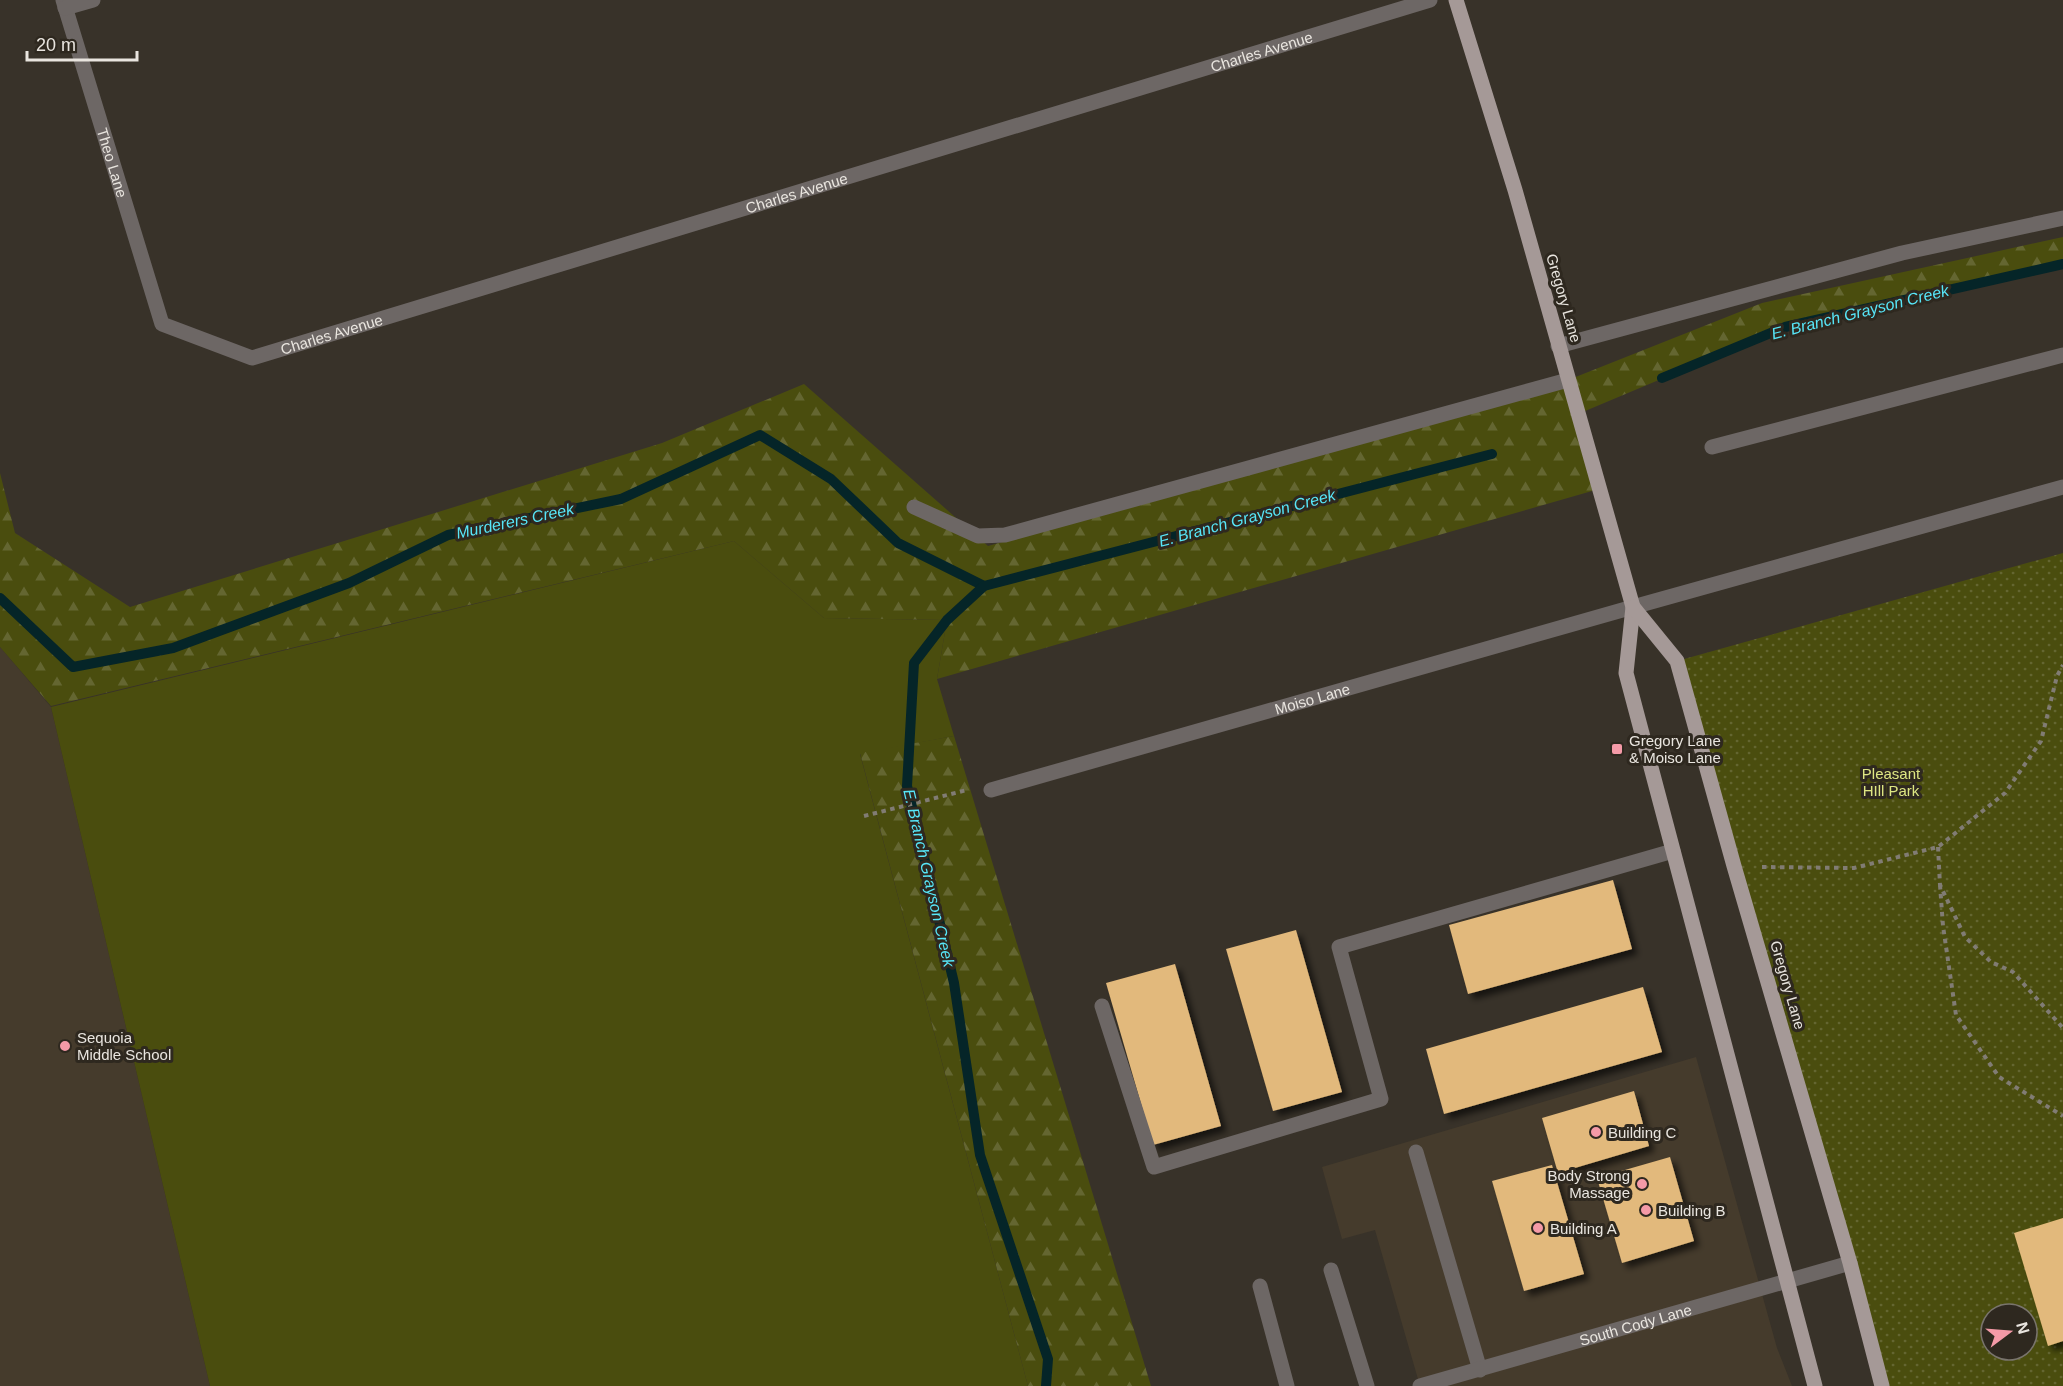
<svg xmlns="http://www.w3.org/2000/svg" width="2063" height="1386" font-family="Arial,sans-serif">
  <style>
    .built { fill: #453b2c }
    .grass { fill: #4a4d0e }
    .forest { fill: url(#forest-firs) }
    .park { fill: url(#park-dots); fill-rule: evenodd }
    .lines { fill: none; stroke-linecap: round; stroke-linejoin: round }
    .stream { stroke: #052528; stroke-width: 10 }
    .building { fill: #e2b97b; filter: url(#shadow) }
    .path { stroke: #817c74; stroke-width: 4; stroke-dasharray: 4.5 4.5; stroke-linecap: butt }
    .minor { stroke: #6d6765; stroke-width: 15 }
    .major { stroke: #a59997; stroke-width: 15 }
    .poi-dot { fill: #f49aa7; stroke: #2e281f; stroke-width: 2 }
    .labels { text-anchor: middle; dominant-baseline: central; stroke-width: 6; stroke-linejoin: round; paint-order: stroke }
    .street-label { font-size: 15px; fill: #e9e5df; stroke: #2e281f }
    .poi-label { font-size: 15px; fill: #e9e5df; stroke: #2e281f; text-anchor: start }
    .park-label { font-size: 15px; fill: #dee683; stroke: #2e281f }
    .water-label { font-size: 16px; font-style: italic; fill: #57e6f8; stroke: #2e281f }
  </style>
  <defs>
    <pattern id="forest-firs" width="22" height="20" patternUnits="userSpaceOnUse" patternTransform="scale(1.5)"><rect width="22" height="20" fill="#4a4d0e"/><path d="M5 1l3.5 6h-7zM16 11l3.5 6h-7z" fill="#646631"/></pattern>
    <pattern id="park-dots" width="8" height="8" patternUnits="userSpaceOnUse" patternTransform="scale(1.5)"><rect width="8" height="8" fill="#4a4d0e"/><path d="M2 2h.1M6 6h.1" fill="none" stroke="#646631" stroke-width="1.8" stroke-linecap="round"/></pattern>
    <filter id="shadow"><feDropShadow dx="5.5" dy="5.5" stdDeviation="3" flood-color="#0009"/></filter>
  </defs>
  <rect width="100%" height="100%" fill="#383229"/>
  <!-- built -->
  <g class="built">
    <path d="M 0,647 L 51,707 L 210,1386 L 0,1386 Z"/>
    <path d="M 1696,1057 L 1777,1348 L 1792,1386 L 1420,1386 L 1375,1230 L 1342,1239 L 1322,1167 Z"/>
  </g>
  <!-- grass -->
  <path class="grass" d="M 734,541 L 824,618 L 947,620 L 937,679 L 954,736 L 860,754 L 1028,1386 L 210,1386 L 51,707 Z"/>
  <!-- forest -->
  <g class="forest">
    <path d="M 2063,237 L 2063,264 L 1785,327 L 1578,414 L 1599,489 L 937,679 L 947,620 L 824,618 L 734,541 L 51,706 L 0,647 L 0,473 L 15,533 L 130,607 L 662,443 L 804,384 L 988,546 L 1568,380 L 1762,303 Z"/>
    <path d="M 954,736 L 1151,1386 L 1028,1386 L 860,753 Z"/>
  </g>
  <!-- park -->
  <path class="park" d="M 2063,553 L 2063,1386 L 1882,1386 L 1677,661 ZM 1991,1314 L 2027,1314 L 2027,1350 L 1991,1350 Z"/>
  <g class="lines">
    <!-- stream -->
    <g class="stream">
      <path d="M 1662,378 L 1785,327 L 2063,264"/>
      <path d="M 0,598 L 73,667 L 173,648 L 349,583 L 448,535 L 621,499 L 760,435 L 831,479 L 898,543 L 984,586"/>
      <path d="M 1046,1386 L 1048,1359 L 980,1155 L 954,983 L 907,786 L 914,663 L 947,620 L 984,586 L 1492,454"/>
    </g>
  </g>
  <!-- building -->
  <g class="building">
    <path d="M 1613,880 L 1632,949 L 1468,994 L 1449,925 Z"/>
    <path d="M 1296,930 L 1342,1092 L 1273,1111 L 1226,949 Z"/>
    <path d="M 1175,964 L 1221,1126 L 1153,1145 L 1106,983 Z"/>
    <path d="M 1643,987 L 1662,1052 L 1444,1114 L 1426,1049 Z"/>
    <path d="M 1634,1091 L 1649,1146 L 1558,1173 L 1542,1118 Z"/>
    <path d="M 1670,1157 L 1694,1241 L 1622,1263 L 1597,1178 Z"/>
    <path d="M 1552,1165 L 1584,1274 L 1524,1291 L 1492,1181 Z"/>
    <path d="M 2063,1218 L 2063,1341 L 2048,1346 L 2014,1233 Z"/>
  </g>
  <g class="lines">
    <!-- path -->
    <g class="path">
      <path d="M 864,816 L 967,790"/>
      <path d="M 1938,847 L 1940,885 L 1965,937 L 1991,962 L 2013,972 L 2063,1028"/>
      <path d="M 1762,867 L 1854,868 L 1938,847 L 2005,793 L 2041,741 L 2057,676 L 2063,665"/>
      <path d="M 1940,885 L 1943,926 L 1956,1015 L 1999,1077 L 2063,1116"/>
    </g>
    <!-- minor -->
    <g class="minor">
      <path id="s1" d="M 63,0 L 162,324 L 252,358 L 1430,0"/>
      <path d="M 65,8 L 93,0"/>
      <path d="M 1558,346 L 1902,253 L 2063,218"/>
      <path d="M 1712,447 L 2063,355"/>
      <path d="M 914,507 L 978,536 L 1005,535 L 1568,380"/>
      <path id="s2" d="M 991,790 L 1633,607 L 2063,487"/>
      <path d="M 1102,1006 L 1154,1167 L 1381,1099 L 1339,947 L 1673,851"/>
      <path d="M 1416,1152 L 1480,1370"/>
      <path d="M 1331,1270 L 1367,1386"/>
      <path d="M 1260,1286 L 1287,1386"/>
      <path id="s3" d="M 1420,1386 L 1850,1263"/>
    </g>
    <!-- major -->
    <g class="major">
      <path d="M 1456,0 L 1515,190 L 1633,607 L 1626,673 L 1815,1386"/>
      <path d="M 1633,607 L 1677,661 L 1734,866 L 1850,1263 L 1882,1386"/>
    </g>
  </g>
  <!-- markers -->
  <g class="poi-dot">
    <rect x="1611" y="743" width="12" height="12" rx="3"/>
    <circle cx="65" cy="1046" r="6"/>
    <circle cx="1596" cy="1132" r="6"/>
    <circle cx="1642" cy="1184" r="6"/>
    <circle cx="1646" cy="1210" r="6"/>
    <circle cx="1538" cy="1228" r="6"/>
  </g>
  <g class="labels">
    <!-- street labels -->
    <g class="street-label">
      <text stroke="none"><textPath href="#s1" startOffset="1490">Charles Avenue</textPath></text>
      <text stroke="none"><textPath href="#s1" startOffset="170">Theo Lane</textPath></text>
      <text stroke="none"><textPath href="#s1" startOffset="1004">Charles Avenue</textPath></text>
      <text transform="translate(1564 298) rotate(74)">Gregory Lane</text>
      <text stroke="none"><textPath href="#s1" startOffset="518">Charles Avenue</textPath></text>
      <text stroke="none"><textPath href="#s2" startOffset="334">Moiso Lane</textPath></text>
      <text transform="translate(1788 985) rotate(74)">Gregory Lane</text>
      <text stroke="none"><textPath href="#s3" startOffset="224">South Cody Lane</textPath></text>
    </g>
    <!-- poi labels -->
    <g class="poi-label">
      <text x="1629" y="740">Gregory Lane<tspan x="1629" dy="17">&amp; Moiso Lane</tspan></text>
      <text x="77" y="1037">Sequoia<tspan x="77" dy="17">Middle School</tspan></text>
      <text x="1608" y="1132">Building C</text>
      <text x="1630" y="1175" text-anchor="end">Body Strong<tspan x="1630" dy="17">Massage</tspan></text>
      <text x="1658" y="1210">Building B</text>
      <text x="1550" y="1228">Building A</text>
    </g>
    <!-- park labels -->
    <g class="park-label">
      <text x="1891" y="773">Pleasant<tspan x="1891" dy="17">HIll Park</tspan></text>
    </g>
    <!-- water labels -->
    <g class="water-label">
      <text transform="translate(1860 312) rotate(-14)">E. Branch Grayson Creek</text>
      <text transform="translate(1247 518) rotate(-15)">E. Branch Grayson Creek</text>
      <text transform="translate(515 521) rotate(-12)">Murderers Creek</text>
      <text transform="translate(929 878) rotate(77)">E. Branch Grayson Creek</text>
    </g>
  </g>
  <!-- north arrow -->
  <g transform="translate(2009 1332) rotate(74)"><circle r="28" fill="#2e281f" stroke="#79746c" stroke-width="1.5"/>
  <path d="M0-4.5L10 22L0 15L-10 22Z" fill="#f49aa7"/>
  <text y="-9" font-size="16" font-weight="bold" text-anchor="middle" fill="#e9e5df">N</text>
  </g>
  <!-- scale -->
  <path d="M27 51v9h110v-9" fill="none" stroke="#e9e5df" stroke-width="3"/>
  <text x="36" y="51" font-size="18" fill="#e9e5df" stroke="#2e281f" stroke-width="4.5" paint-order="stroke">20 m</text>
</svg>
